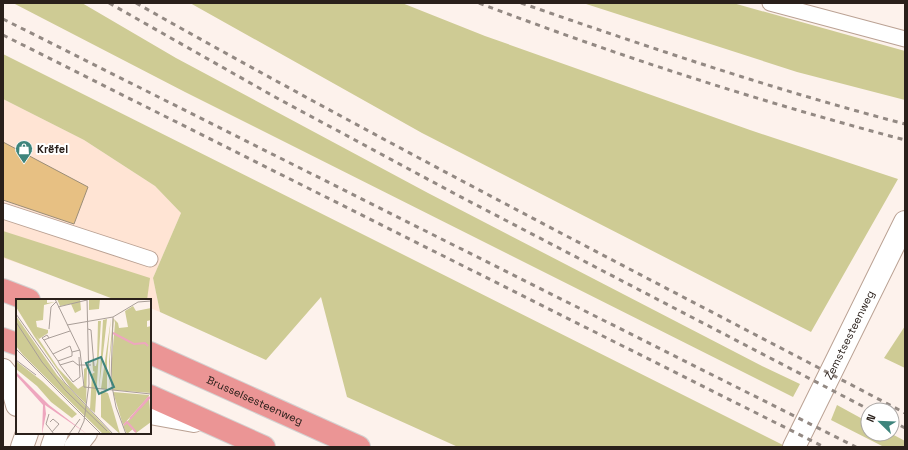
<svg xmlns="http://www.w3.org/2000/svg" width="908" height="450" font-family="'Space Grotesk',sans-serif">
  <style>
    .built { fill: #ffe4d4 }
    .green { fill: #cecb94 }
    .building { fill: #e7c083; stroke: #9b8d77 }
    .lines { fill: none; stroke-linecap: round; stroke-linejoin: round }
    .lane-casing { stroke: #baa193; stroke-width: 17 }
    .secondary-casing { stroke: #baa193; stroke-width: 24 }
    .primary-casing { stroke: #d4d2d1; stroke-width: 24 }
    .lane { stroke: #fff; stroke-width: 15 }
    .secondary { stroke: #fff; stroke-width: 22 }
    .primary { stroke: #eb9595; stroke-width: 22 }
    .rail { stroke: #938983; stroke-width: 3; stroke-dasharray: 5 5; stroke-linecap: butt }
    .labels { text-anchor: middle; dominant-baseline: central; stroke-width: 4; stroke-linejoin: round; paint-order: stroke }
    .poi-label { font-size: 11px; font-weight: bold; fill: #2a201b; stroke: #fff; text-anchor: start }
    .street-label { font-size: 11px; fill: #2a201b; stroke: #fff }
    .inset-river { fill: none; stroke: #eea6be; stroke-width: 2 }
    .inset-road { fill: none; stroke: #a99e98; stroke-width: 1 }
    .view { fill: #3e847c; fill-opacity: 0.15; stroke: #3e847c; stroke-width: 2 }
    .inset-edge { fill: none; stroke: #2a201b; stroke-width: 2 }
  </style>
  <rect width="100%" height="100%" fill="#fdf2ec"/>
  <!-- built -->
  <path class="built" d="M 3,99 L 84,140 L 155,186 L 181,213 L 153,278 L 160,312 L 150,308 L 150,300 L 125,300 L 3,258 Z"/>
  <!-- green -->
  <g class="green">
    <path d="M 13,3 L 82,3 L 176,58 L 428,193 L 762,366 L 800,384 L 793,397 L 185,92 Z"/>
    <path d="M 190,3 L 402,3 L 485,36 L 750,130 L 898,179 L 811,332 L 422,133 Z"/>
    <path d="M 583,3 L 733,3 L 905,51 L 905,100 L 797,72 Z"/>
    <path d="M 3,54 L 787,447 L 458,447 L 347,397 L 321,297 L 266,360 L 160,312 L 153,278 L 181,213 L 155,186 L 84,140 L 3,99 Z"/>
    <path d="M 3,231 L 150,278 L 147,300 L 116,300 L 3,257 Z"/>
    <path d="M 905,326 L 905,368 L 884,358 Z"/>
    <path d="M 837,405 L 868,422 L 868,434 L 892,434 L 905,441 L 905,447 L 884,447 L 831,420 Z"/>
  </g>
  <!-- building -->
  <path class="building" d="M 3,142 L 88,187 L 74,224 L 3,200 Z"/>
  <g class="lines">
    <defs>
      <g id="lane">
        <path d="M 770,3 L 905,39"/>
        <path d="M 3,211 L 150,259"/>
      </g>
      <g id="secondary">
        <path d="M 3,370 L 10,379 L 17,405"/>
        <path d="M 150,413 L 194,421"/>
        <path d="M 22,447 L 27,433"/>
        <path d="M 52,447 L 57,433"/>
        <path d="M 75,447 L 86,433"/>
        <path id="s1" d="M 794,447 L 905,222"/>
      </g>
      <g id="primary">
        <path d="M 3,290 L 29,300"/>
        <path d="M 3,339 L 17,344"/>
        <path id="s2" d="M 150,353 L 359,447"/>
        <path d="M 150,396 L 264,447"/>
      </g>
    </defs>
    <!-- lane casing -->
    <use href="#lane" class="lane-casing"/>
    <!-- secondary casing -->
    <use href="#secondary" class="secondary-casing"/>
    <!-- primary casing -->
    <use href="#primary" class="primary-casing"/>
    <!-- lane -->
    <use href="#lane" class="lane"/>
    <!-- secondary -->
    <use href="#secondary" class="secondary"/>
    <!-- primary -->
    <use href="#primary" class="primary"/>
    <!-- rail -->
    <g class="rail">
      <path d="M 109,3 L 275,97 L 459,196 L 870,410"/>
      <path d="M 136,3 C 389,146 648,278 905,413"/>
      <path d="M 479,3 C 618,56 761,102 905,140"/>
      <path d="M 521,3 C 648,47 775,90 905,124"/>
      <path d="M 3,19 L 856,447"/>
      <path d="M 3,35 L 824,447"/>
      <path d="M 892,421 L 905,428"/>
    </g>
  </g>
  <!-- icons -->
  <defs>
    <symbol id="shop-pin" viewBox="-11 -11 22 30"><path d="M0 17L-7.5 6A9.5 9.5 0 1 1 7.5 6Z" fill="#3e847c" stroke="#fff"/><path d="M-5-2.5h2.3a2.7 3.5 0 0 1 5.4 0H5L5.5 6h-11ZM-1.5-2.5h3a1.5 2.3 0 0 0-3 0Z" fill="#fff"/></symbol>
  </defs>
  <g fill-rule="evenodd">
    <use href="#shop-pin" x="14" y="139" width="20" height="27"/>
  </g>
  <g class="labels">
    <!-- poi labels -->
    <g class="poi-label">
      <text x="37" y="149">Krëfel</text>
    </g>
    <!-- street labels -->
    <g class="street-label">
      <text stroke="none"><textPath href="#s1" startOffset="125">Zemstsesteenweg</textPath></text>
      <text stroke="none"><textPath href="#s2" startOffset="115">Brusselsesteenweg</textPath></text>
    </g>
  </g>
  <!-- overview -->
  <g transform="translate(16 299)">
    <rect width="135" height="135" fill="#fdf2ec"/>
    <path d="M 0,0 L 31,0 L 31,4 L 39,3 L 28,6 L 27,21 L 20,22 L 21,28 L 32,31 L 32,34 L 23,40 L 20,36 L 42,69 L 62,90 L 68,86 L 68,70 L 71,68 L 70,105 L 55,90 L 18,37 L 0,8 ZM 41,0 L 64,0 L 65,11 L 59,14 L 55,5 L 44,7 ZM 73,0 L 84,0 L 83,10 L 73,11 ZM 117,7 L 120,12 L 135,9 L 135,21 L 131,22 L 131,28 L 135,27 L 135,94 L 97,91 L 95,71 L 99,24 L 98,20 L 94,58 L 94,91 L 93,62 L 97,19 L 102,24 L 103,29 L 112,28 L 109,12 ZM 0,17 L 41,76 L 96,135 L 87,135 L 7,56 L 0,47 ZM 95,19 L 91,60 L 91,90 L 85,90 ZM 91,20 L 83,90 L 87,21 ZM 82,22 L 85,22 L 79,114 L 74,110 L 76,75 L 79,73 L 77,72 L 76,58 L 78,67 L 80,67 L 81,63 ZM 0,62 L 26,82 L 61,115 L 56,119 L 35,103 L 21,87 L 0,70 ZM 85,92 L 92,94 L 104,135 L 85,118 ZM 97,93 L 133,96 L 133,97 L 107,126 ZM 133,99 L 135,123 L 120,134 L 117,130 L 111,135 L 107,127 Z" fill="#cecb94"/>
    <path d="M 0,73 L 33,106 L 71,135 L 29,106 L 30,115 L 26,135 L 27,106 L 0,76 Z" fill="#eea6be"/>
    <path class="inset-river" d="M 97,34 L 118,45 L 129,44 L 132,47M 124,109 L 134,98M 114,120 L 133,98M 108,126 L 111,123 L 120,133"/>
    <path class="inset-road" d="M 39,0 L 64,52 L 68,88 L 135,95M 42,8 L 71,1M 0,15 L 49,84 L 97,135M 97,18 L 95,82 L 100,108 L 110,135M 0,23 L 26,63 L 49,91 L 91,132M 51,26 L 97,18 L 122,3 L 135,2M 33,30 L 35,8 L 40,3M 72,30 L 75,31 L 78,67M 33,39 L 54,32M 28,41 L 33,39 L 31,36 L 26,39 L 28,41 L 37,55 L 42,62M 0,50 L 85,135M 64,51 L 56,53 L 56,57 L 42,62 L 44,66 L 57,62 L 62,66 L 75,66M 37,55 L 54,47 L 56,53M 0,61 L 20,76M 44,66 L 57,83 L 64,78 L 63,58M 33,115 L 30,125 L 38,135M 34,123 L 37,120 L 43,125 L 36,133M 53,135 L 64,120M 62,135 L 68,122 L 73,85 L 71,0"/>
    <path class="view" d="M 85,58 L 98,88 L 83,95 L 70,64 Z"/>
    <rect width="135" height="135" class="inset-edge"/>
  </g>
  <!-- border -->
  <rect width="908" height="450" fill="none" stroke="#2a201b" stroke-width="8"/>
  <!-- north arrow -->
  <g transform="translate(880 422) rotate(293)"><circle r="19" fill="#ffffff" stroke="#aaa6a4"/>
  <path d="M0-3L7 15L0 10L-7 15Z" fill="#3e847c"/>
  <text y="-6" font-size="11" font-weight="bold" text-anchor="middle" fill="#2a201b">N</text>
  </g>
</svg>
